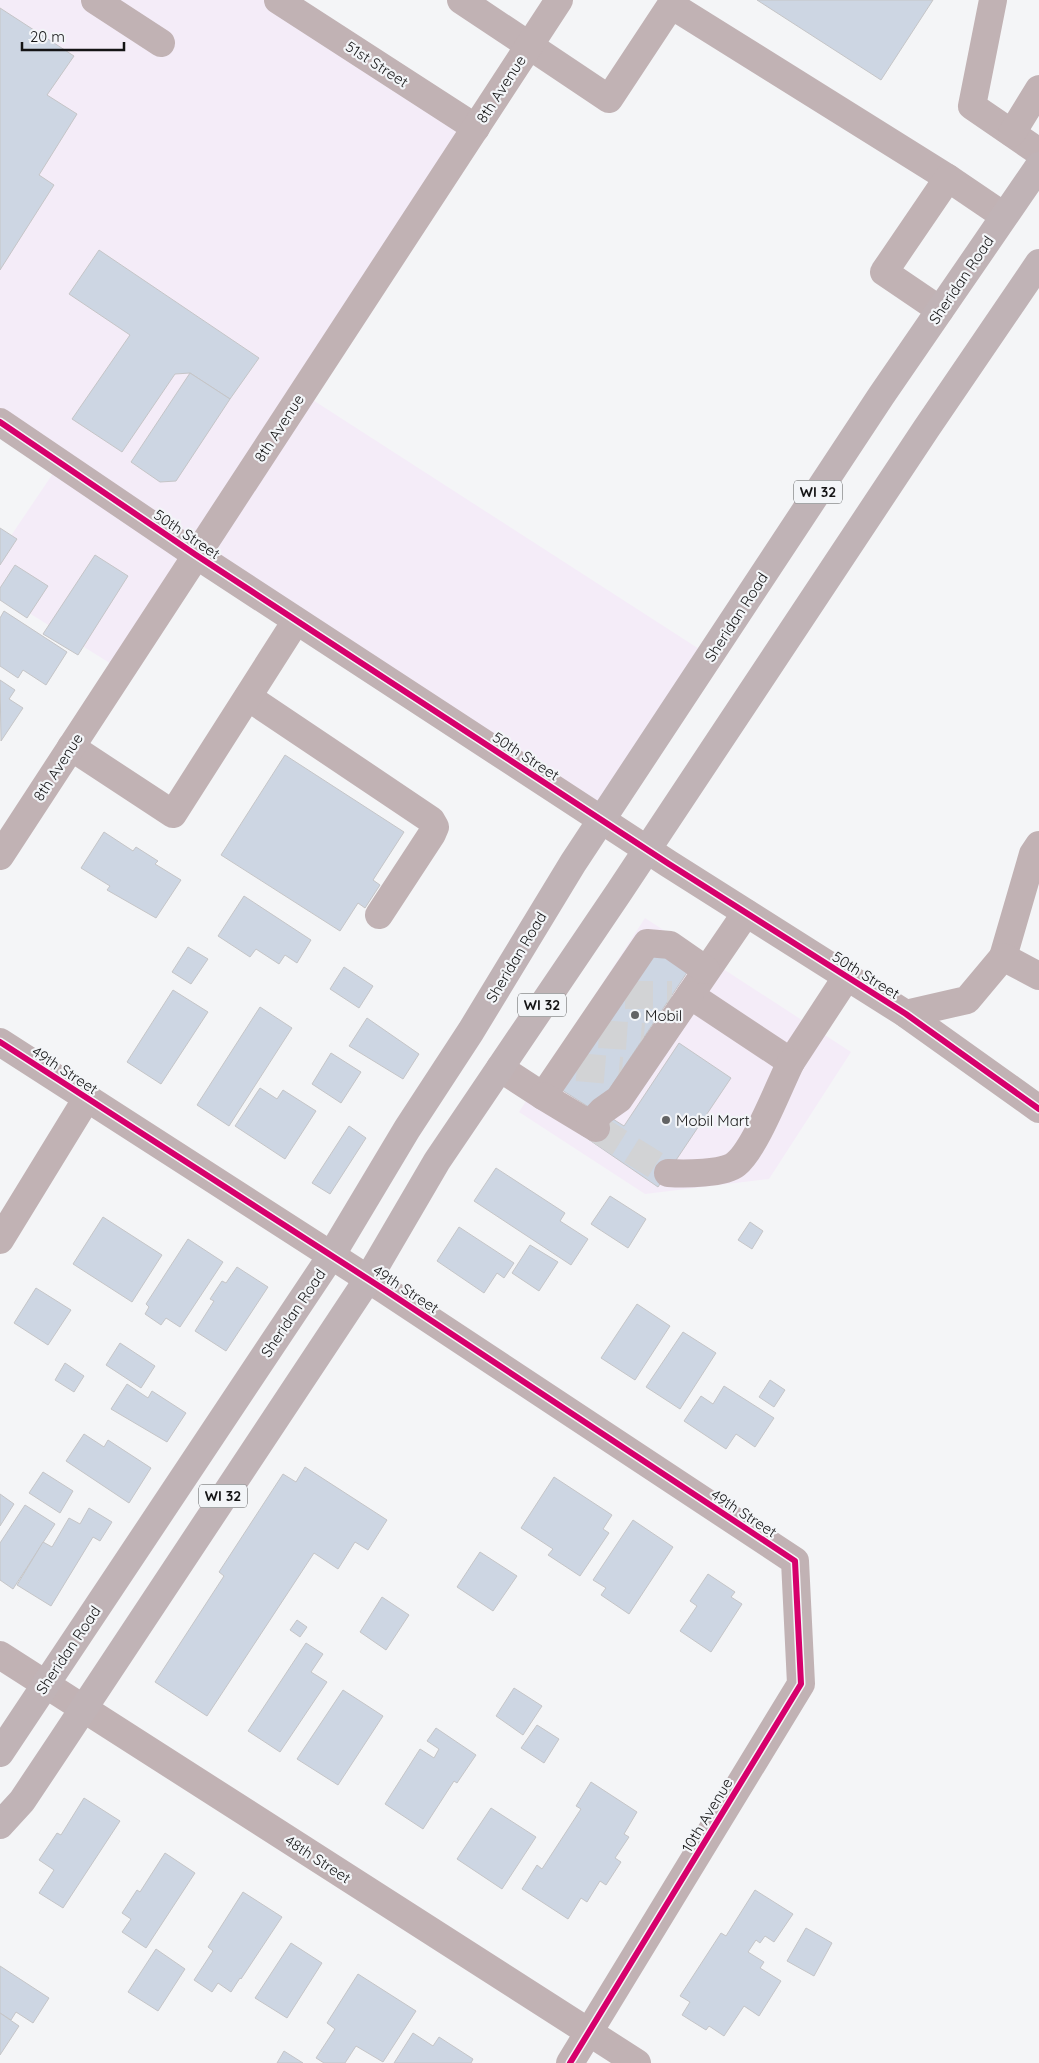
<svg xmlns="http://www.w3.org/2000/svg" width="1039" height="2063" font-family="Quicksand,sans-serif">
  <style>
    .commercial { fill: #f4ecf8 }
    .building { fill: #cdd6e3; stroke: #c5c5c7 }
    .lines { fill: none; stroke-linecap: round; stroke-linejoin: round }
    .minor-tunnel { stroke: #d2d3d5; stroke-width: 28; stroke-dasharray: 28 14; stroke-linecap: butt }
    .minor { stroke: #c1b2b4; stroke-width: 28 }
    .major { stroke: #c0b3b6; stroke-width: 28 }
    .cycleway-casing { stroke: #f3f5f8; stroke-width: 9 }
    .cycleway { stroke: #d6006c; stroke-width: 6 }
    .poi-dot { fill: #626364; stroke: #f3f5f8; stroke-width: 2 }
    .labels { text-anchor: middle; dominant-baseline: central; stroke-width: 4.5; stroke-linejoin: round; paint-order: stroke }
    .shield { fill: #f3f5f8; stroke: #575859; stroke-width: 1 }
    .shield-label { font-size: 14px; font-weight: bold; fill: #141415 }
    .street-label { font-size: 15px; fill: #141415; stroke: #f3f5f8 }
    .poi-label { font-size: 15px; fill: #141415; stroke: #f3f5f8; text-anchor: start }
  </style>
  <rect width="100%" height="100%" fill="#f4f5f7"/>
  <!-- commercial -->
  <g class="commercial">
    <path d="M 0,0 L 278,0 L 476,128 L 302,393 L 710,656 L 602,820 L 196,556 L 121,670 L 0,595 L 0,552 L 60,463 L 0,422 Z"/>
    <path d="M 645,918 L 851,1052 L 769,1179 L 645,1194 L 519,1112 Z"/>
  </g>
  <!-- building -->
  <g class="building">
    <path d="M 757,0 L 933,0 L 881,80 Z"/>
    <path d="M 0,8 L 74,56 L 47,95 L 77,114 L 39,175 L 54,185 L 0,270 Z"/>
    <path d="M 99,250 L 259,358 L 230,399 L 190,373 L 175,374 L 122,452 L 72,419 L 130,335 L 69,294 Z"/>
    <path d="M 190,373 L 230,399 L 176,481 L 160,482 L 131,462 Z"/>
    <path d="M 0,528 L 17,539 L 0,565 Z"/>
    <path d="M 95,555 L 128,576 L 78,655 L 43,634 Z"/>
    <path d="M 15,565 L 48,586 L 27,618 L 0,600 L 0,588 Z"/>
    <path d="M 4,611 L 67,652 L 46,685 L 23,670 L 18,678 L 0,666 L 0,618 Z"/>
    <path d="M 0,680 L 15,690 L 9,699 L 23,708 L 1,741 Z"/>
    <path d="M 285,755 L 404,832 L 373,880 L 380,885 L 365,908 L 358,903 L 340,931 L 221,855 Z"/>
    <path d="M 104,832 L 133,851 L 136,847 L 158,861 L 155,864 L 181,880 L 156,918 L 107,890 L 110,886 L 81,868 Z"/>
    <path d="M 244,896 L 311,940 L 297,963 L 285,955 L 279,964 L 256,949 L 250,957 L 218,936 Z"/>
    <path d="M 188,947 L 208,959 L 191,984 L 172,972 Z"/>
    <path d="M 655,949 L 688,971 L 595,1111 L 562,1090 Z"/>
    <path d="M 344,967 L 373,986 L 359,1008 L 330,989 Z"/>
    <path d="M 173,990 L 208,1012 L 161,1084 L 127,1062 Z"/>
    <path d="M 260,1007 L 292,1028 L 229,1126 L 197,1105 Z"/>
    <path d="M 367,1018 L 419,1054 L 403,1079 L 349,1046 Z"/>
    <path d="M 679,1043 L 731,1078 L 658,1187 L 588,1139 L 605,1114 L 624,1126 Z"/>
    <path d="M 331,1053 L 361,1072 L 341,1103 L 312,1084 Z"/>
    <path d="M 260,1088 L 277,1099 L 283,1090 L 316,1111 L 285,1159 L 235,1126 Z"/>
    <path d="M 349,1126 L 366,1138 L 330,1194 L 312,1183 Z"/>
    <path d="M 496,1168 L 565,1213 L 560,1221 L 588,1239 L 571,1265 L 474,1201 Z"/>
    <path d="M 610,1196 L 646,1219 L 628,1248 L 591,1224 Z"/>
    <path d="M 103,1217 L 162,1255 L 132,1302 L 73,1264 Z"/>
    <path d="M 750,1222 L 763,1231 L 752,1249 L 738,1240 Z"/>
    <path d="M 459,1227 L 514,1263 L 504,1278 L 497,1273 L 484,1293 L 437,1261 Z"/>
    <path d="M 188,1239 L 223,1262 L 180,1327 L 166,1318 L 161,1325 L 145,1314 L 149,1307 L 146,1304 Z"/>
    <path d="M 530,1245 L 558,1262 L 539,1291 L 512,1273 Z"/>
    <path d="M 237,1267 L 268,1287 L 226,1351 L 195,1331 L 214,1301 L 210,1299 L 222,1281 L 226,1283 Z"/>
    <path d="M 36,1288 L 71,1310 L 48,1345 L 14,1323 Z"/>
    <path d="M 637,1304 L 670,1326 L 635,1380 L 601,1358 Z"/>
    <path d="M 683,1332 L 716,1353 L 680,1409 L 646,1387 Z"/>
    <path d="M 120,1343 L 155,1366 L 141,1388 L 106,1365 Z"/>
    <path d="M 65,1363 L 84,1376 L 74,1392 L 55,1380 Z"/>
    <path d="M 770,1380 L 785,1390 L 774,1407 L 759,1397 Z"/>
    <path d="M 127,1384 L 148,1398 L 152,1391 L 186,1413 L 167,1442 L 111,1409 Z"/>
    <path d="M 724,1386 L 774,1418 L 755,1447 L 736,1434 L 726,1449 L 684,1421 L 701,1396 L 713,1404 Z"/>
    <path d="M 84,1434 L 104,1447 L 108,1440 L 151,1468 L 129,1503 L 66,1461 Z"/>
    <path d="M 305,1467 L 387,1520 L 368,1550 L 355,1542 L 338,1569 L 314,1553 L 207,1716 L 155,1682 L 224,1576 L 219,1572 L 283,1474 L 296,1482 Z"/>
    <path d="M 43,1472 L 73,1491 L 60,1513 L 29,1493 Z"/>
    <path d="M 554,1477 L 612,1515 L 603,1529 L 609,1533 L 580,1576 L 548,1555 L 553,1549 L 521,1528 Z"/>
    <path d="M 0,1494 L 14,1504 L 0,1526 Z"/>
    <path d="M 25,1505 L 55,1524 L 13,1589 L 0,1580 L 0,1543 Z"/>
    <path d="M 89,1508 L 112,1522 L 100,1541 L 93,1537 L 51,1606 L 17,1585 L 43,1542 L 52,1547 L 69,1518 L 80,1524 Z"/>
    <path d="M 633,1520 L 673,1547 L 629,1614 L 601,1595 L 606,1588 L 593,1580 Z"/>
    <path d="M 480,1552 L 517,1576 L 493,1611 L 457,1587 Z"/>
    <path d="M 708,1574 L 735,1592 L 731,1597 L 742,1604 L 711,1652 L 680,1631 L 697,1606 L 690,1601 Z"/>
    <path d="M 382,1597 L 409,1615 L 386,1650 L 360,1632 Z"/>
    <path d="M 297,1620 L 307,1627 L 300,1637 L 290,1630 Z"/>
    <path d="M 306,1643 L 323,1654 L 311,1672 L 327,1682 L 280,1752 L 248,1731 Z"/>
    <path d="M 514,1688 L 542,1706 L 523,1735 L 496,1716 Z"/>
    <path d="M 343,1690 L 383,1716 L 338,1785 L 297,1759 Z"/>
    <path d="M 537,1725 L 559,1739 L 544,1763 L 521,1748 Z"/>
    <path d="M 436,1728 L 476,1755 L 457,1783 L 454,1781 L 423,1829 L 385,1804 L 420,1749 L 434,1758 L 439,1749 L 427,1741 Z"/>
    <path d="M 591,1782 L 637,1812 L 624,1834 L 629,1837 L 615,1858 L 621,1862 L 606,1885 L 600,1881 L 587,1902 L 581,1898 L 568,1919 L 522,1889 L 537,1865 L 542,1869 L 581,1809 L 576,1806 Z"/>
    <path d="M 84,1798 L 120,1821 L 63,1908 L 39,1893 L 54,1870 L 39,1860 L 57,1833 L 61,1835 Z"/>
    <path d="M 491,1808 L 536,1837 L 502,1889 L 457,1859 Z"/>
    <path d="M 165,1853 L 195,1873 L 146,1948 L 122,1932 L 131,1919 L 122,1913 L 137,1890 L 140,1892 Z"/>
    <path d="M 755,1890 L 793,1914 L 774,1942 L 765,1936 L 760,1943 L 756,1940 L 748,1952 L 764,1962 L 760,1968 L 781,1981 L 759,2016 L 744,2006 L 724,2036 L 709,2026 L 706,2030 L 682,2015 L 690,2002 L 680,1996 L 721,1933 L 726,1936 Z"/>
    <path d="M 243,1892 L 282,1917 L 241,1979 L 240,1978 L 231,1992 L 218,1983 L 212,1992 L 194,1980 L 213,1951 L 208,1947 Z"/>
    <path d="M 806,1928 L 832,1943 L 814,1976 L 787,1961 Z"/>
    <path d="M 291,1943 L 322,1963 L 287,2018 L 255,1998 Z"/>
    <path d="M 156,1949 L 185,1969 L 158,2011 L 128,1992 Z"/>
    <path d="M 0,1966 L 49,1998 L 33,2023 L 16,2012 L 11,2020 L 0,2013 Z"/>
    <path d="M 358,1974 L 416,2011 L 383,2062 L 356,2046 L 345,2063 L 324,2063 L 316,2058 L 335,2029 L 327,2023 Z"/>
    <path d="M 0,2013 L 19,2026 L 0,2055 Z"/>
    <path d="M 413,2033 L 433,2046 L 439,2037 L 473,2059 L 471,2063 L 394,2063 Z"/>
    <path d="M 284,2051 L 303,2063 L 277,2063 Z"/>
  </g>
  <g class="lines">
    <!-- minor-tunnel -->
    <g class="minor-tunnel">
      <path d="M 625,995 L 672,995"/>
      <path d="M 599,1034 L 644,1037"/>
      <path d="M 577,1067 L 622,1071"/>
      <path d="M 596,1128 L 668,1173"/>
    </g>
    <!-- minor -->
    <g class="minor">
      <path d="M 95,0 L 161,43"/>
      <path d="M 278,0 L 476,128"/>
      <path d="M 461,0 L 609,99 L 671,5 L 948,178"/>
      <path d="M 993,0 L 972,106 L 1039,152"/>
      <path d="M 1012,133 L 1039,89"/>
      <path d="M 940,310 L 884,272 L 948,178 L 1004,216"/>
      <path d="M 0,422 L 196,555 L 669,864 L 906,1014 L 1039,1109"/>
      <path d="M 248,697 L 431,820 L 435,827 L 432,834 L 379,915"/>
      <path d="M 71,747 L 173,814 L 296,621"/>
      <path d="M 0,856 L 559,0"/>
      <path d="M 746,913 L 690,995 L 791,1062 L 846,978"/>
      <path d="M 1003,957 L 1033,854 L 1039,845"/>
      <path d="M 906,1014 L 967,1000 L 1003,957 L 1039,976"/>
      <path d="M 0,1042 L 385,1290 L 795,1561 L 801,1684 L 570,2063"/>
      <path d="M 500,1068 L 543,1096 L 647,943 L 670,945 L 706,970"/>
      <path d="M 543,1096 L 596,1128"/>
      <path d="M 590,1124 L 602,1111 L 619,1099 L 690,995"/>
      <path d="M 668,1173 C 684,1174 724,1174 736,1164 C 755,1149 779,1086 791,1062"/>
      <path d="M 0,1240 L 87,1098"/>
      <path d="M 0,1655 L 637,2063"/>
    </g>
    <!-- major -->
    <g class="major">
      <path d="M 0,1753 L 331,1256 L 407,1129 L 471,1031 L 573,863 L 881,396 L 1039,166"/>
      <path d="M 0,1825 L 22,1801 L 62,1741 L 368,1279 L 437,1161 L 619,892 L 926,429 L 1039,263"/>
    </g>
    <defs>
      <g id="cycleway">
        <path d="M 0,422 L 196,555 L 669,864 L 906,1014 L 1039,1109"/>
        <path d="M 0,1042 L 385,1290 L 795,1561 L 801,1684 L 570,2063"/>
      </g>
    </defs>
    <!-- cycleway casing -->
    <use href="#cycleway" class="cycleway-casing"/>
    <!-- cycleway -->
    <use href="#cycleway" class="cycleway"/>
  </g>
  <!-- markers -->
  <g class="poi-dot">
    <circle cx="635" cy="1015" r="5"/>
    <circle cx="666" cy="1120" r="5"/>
  </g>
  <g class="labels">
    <!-- shield labels -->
    <g class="shield">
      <rect x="794" y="480.5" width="48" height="23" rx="4"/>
      <rect x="518" y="993.5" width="48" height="23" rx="4"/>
      <rect x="199" y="1484.5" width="48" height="23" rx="4"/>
    </g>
    <g class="shield-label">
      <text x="818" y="492">WI 32</text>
      <text x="542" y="1005">WI 32</text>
      <text x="223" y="1496">WI 32</text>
    </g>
    <!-- street labels -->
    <g class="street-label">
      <text transform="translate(377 64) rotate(33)">51st Street</text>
      <text transform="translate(501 89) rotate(-57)">8th Avenue</text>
      <text transform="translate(961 280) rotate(-56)">Sheridan Road</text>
      <text transform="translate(279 428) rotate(-57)">8th Avenue</text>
      <text transform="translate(187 534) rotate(34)">50th Street</text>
      <text transform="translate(736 617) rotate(-57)">Sheridan Road</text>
      <text transform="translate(526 756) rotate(33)">50th Street</text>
      <text transform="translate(58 767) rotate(-57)">8th Avenue</text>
      <text transform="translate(516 957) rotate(-59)">Sheridan Road</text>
      <text transform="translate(866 975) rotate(32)">50th Street</text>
      <text transform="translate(65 1070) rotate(33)">49th Street</text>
      <text transform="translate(406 1289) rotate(33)">49th Street</text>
      <text transform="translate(293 1313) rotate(-56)">Sheridan Road</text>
      <text transform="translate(744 1513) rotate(33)">49th Street</text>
      <text transform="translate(68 1650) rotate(-56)">Sheridan Road</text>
      <text transform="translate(707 1815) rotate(-59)">10th Avenue</text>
      <text transform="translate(318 1859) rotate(33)">48th Street</text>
    </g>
    <!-- poi labels -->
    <g class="poi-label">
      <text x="645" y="1015">Mobil</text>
      <text x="676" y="1120">Mobil Mart</text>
    </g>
  </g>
  <!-- scale -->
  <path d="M22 42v8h102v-8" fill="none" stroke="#141415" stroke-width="2.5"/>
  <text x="30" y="42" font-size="15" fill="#141415" stroke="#f3f5f8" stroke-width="4" paint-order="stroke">20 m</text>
</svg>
